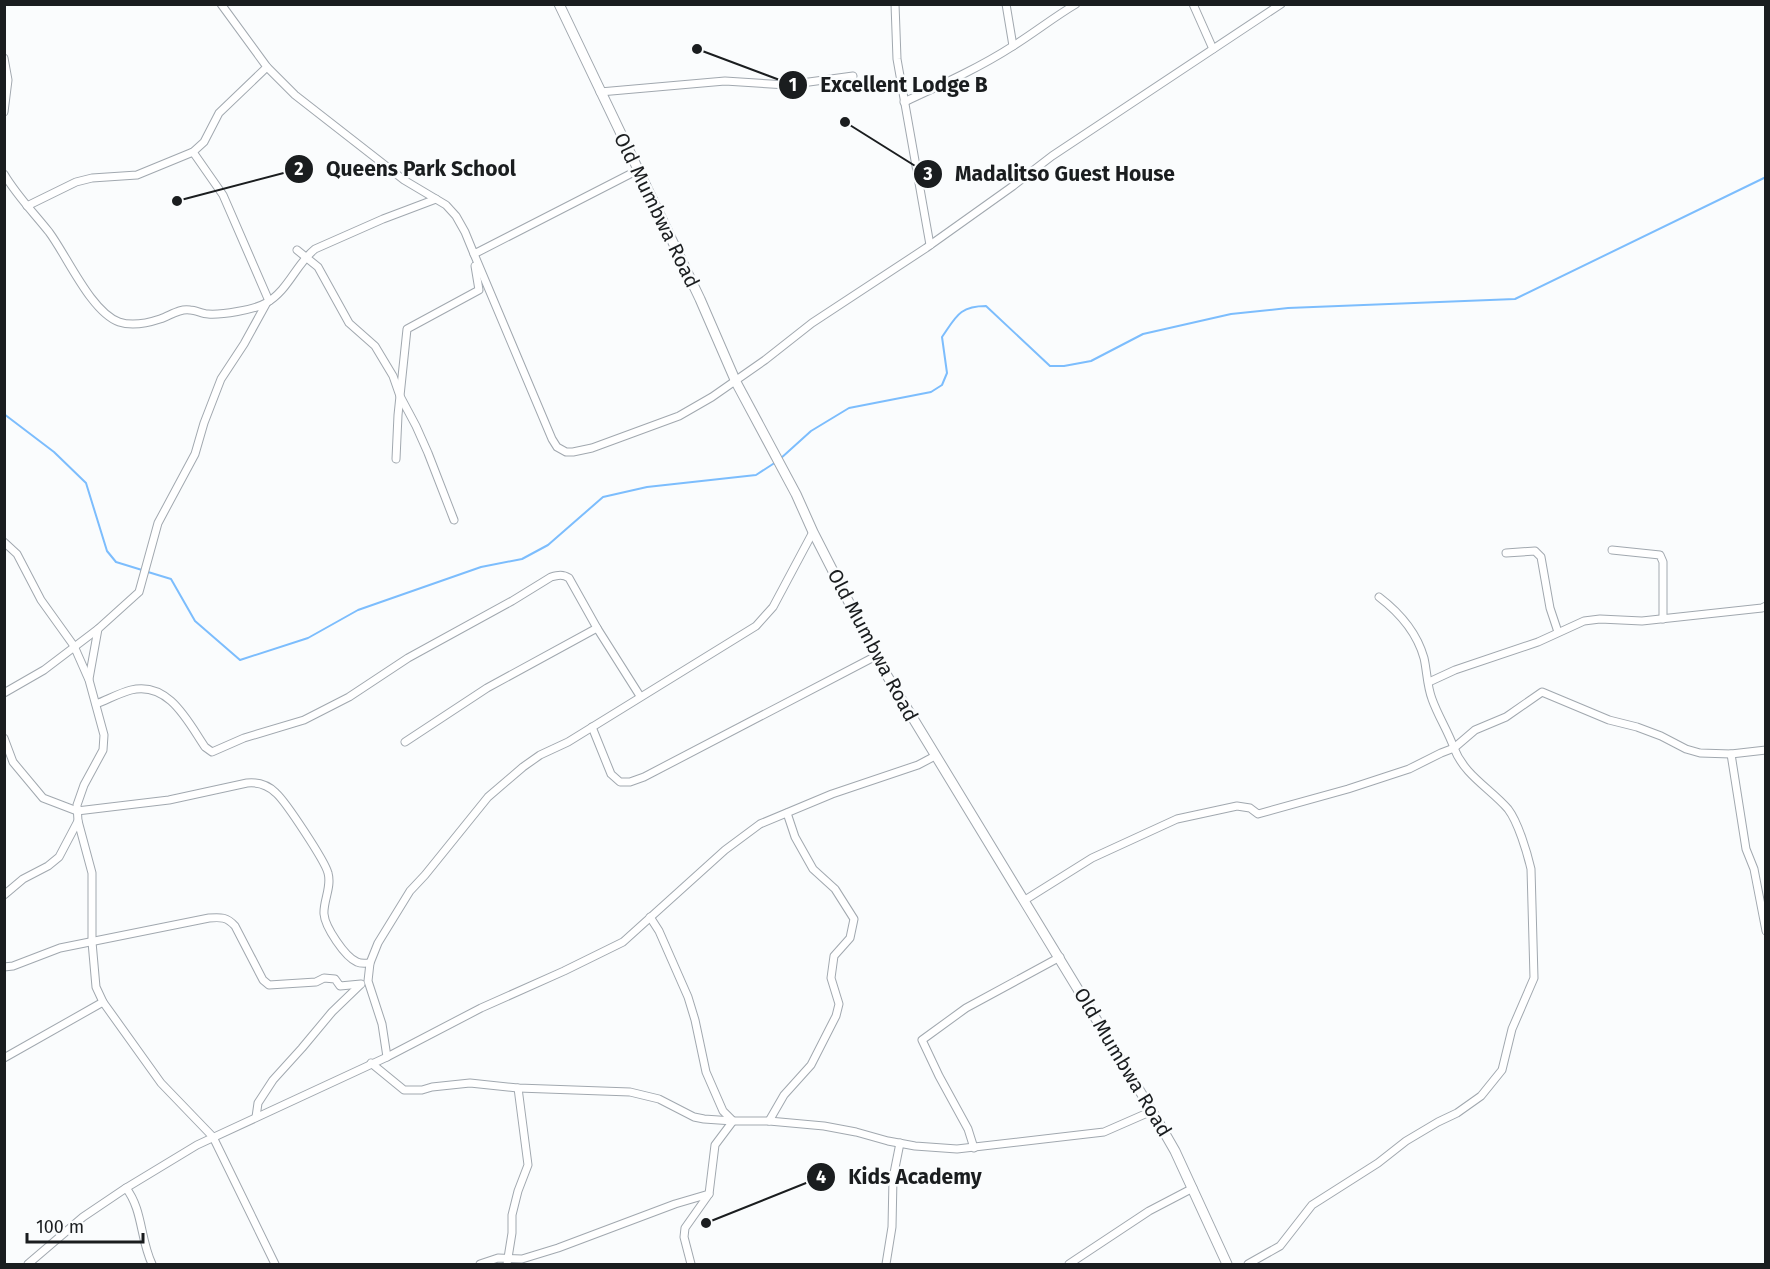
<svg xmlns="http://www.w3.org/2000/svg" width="1770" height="1269" font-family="'Fira Sans',sans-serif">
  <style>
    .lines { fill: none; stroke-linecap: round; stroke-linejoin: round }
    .stream { stroke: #7cbdfd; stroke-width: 2 }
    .minor-casing { stroke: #a1a8af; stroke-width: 9 }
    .secondary-casing { stroke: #a1a8af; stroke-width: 11 }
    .minor { stroke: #fff; stroke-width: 7 }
    .secondary { stroke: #fff; stroke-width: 9 }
    .labels { text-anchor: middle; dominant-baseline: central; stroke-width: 5; stroke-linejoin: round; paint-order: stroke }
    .street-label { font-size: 20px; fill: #1a1d1f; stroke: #fafcfd }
    .leader { fill: none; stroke: #1a1d1f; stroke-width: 2 }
    .callout-dot { fill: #1a1d1f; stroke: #fafcfd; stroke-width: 2 }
    .mark-label { font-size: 18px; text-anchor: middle; font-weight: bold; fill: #fff }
    .callout-label { font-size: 21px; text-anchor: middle; font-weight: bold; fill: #1a1d1f; stroke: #fafcfd; stroke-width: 5; stroke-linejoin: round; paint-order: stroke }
  </style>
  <rect width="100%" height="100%" fill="#fafcfd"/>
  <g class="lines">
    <!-- stream -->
    <g class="stream">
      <path d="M 4,414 L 54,452 L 86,483 L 107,551 L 116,562 L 142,570"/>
      <path d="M 780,459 L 811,431 L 849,408 L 931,392 L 942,385 L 947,373 L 942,337 C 956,317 959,306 986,306 L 1050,366 L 1064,366 L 1091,361 L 1143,334 L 1231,314 L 1288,308 L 1515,299 L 1766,177"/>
      <path d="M 148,572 L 171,579 L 195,621 L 240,660 L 308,638 L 358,610 L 481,567 L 522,559 L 548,545 L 603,497 L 647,487 L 756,475 L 776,462"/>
    </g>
    <defs>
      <g id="minor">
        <path d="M 221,4 L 267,67 L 295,95 L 404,180 L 446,205 L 456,216 L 465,232 L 474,254 L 638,170"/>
        <path d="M 895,4 L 897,59 L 930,245"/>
        <path d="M 1006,4 L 1013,46"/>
        <path d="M 1193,4 L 1213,49"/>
        <path d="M 4,58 L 8,80 L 4,112"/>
        <path d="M 600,92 L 725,81 L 787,85 L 853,76"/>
        <path d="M 904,102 C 941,85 979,68 1013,46 C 1034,33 1054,17 1076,4"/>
        <path d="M 193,152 L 223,195 L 269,301"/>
        <path d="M 4,174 C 17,196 34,213 49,232 C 67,256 91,312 119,322 C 131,326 148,323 160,319 C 170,316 179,308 190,310 C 196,310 202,314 208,314 C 221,315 254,310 266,303 C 288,291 296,264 315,249 L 383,219 L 436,199"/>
        <path d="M 27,206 L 76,182 L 92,178 L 137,175 L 193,152 L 204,142 L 219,113 L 267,67"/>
        <path d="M 297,250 L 318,267 L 349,323 L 375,346 L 393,376 L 400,396 L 416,426 L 428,453 L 454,520"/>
        <path d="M 474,254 L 552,439 L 557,447 L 566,452 L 573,452 L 592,448 L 679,416 L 712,397 L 765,360 L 812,323 L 926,248 L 1013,186 L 1052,156 L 1281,4"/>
        <path d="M 396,459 L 398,415 L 407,329 L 479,290 L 475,266"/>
        <path d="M 4,542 L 17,554 L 41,600 L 74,646 L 89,680 L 104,735 L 103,750 L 84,785 L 77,805 L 78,821 L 92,873 L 92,942 L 96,987 L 103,1002 L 161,1083 L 213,1137 L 275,1264"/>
        <path d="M 1612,550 L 1660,555 L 1663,562 L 1663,619"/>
        <path d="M 1506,553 L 1535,551 L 1541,557 L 1550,608 L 1558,632"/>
        <path d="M 89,679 L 98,629 L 139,592 L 158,523 L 195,454 L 204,423 L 221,379 L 244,344 L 266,304"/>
        <path d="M 1429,682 L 1455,670 L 1538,642 L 1584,621 L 1600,619 L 1642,621 L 1762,608 L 1766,606"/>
        <path d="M 4,693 L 44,670 L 98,629"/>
        <path d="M 96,704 C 107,700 119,693 131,690 C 169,681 188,722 205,747 L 212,752 L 244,738 L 304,720 L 349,697 L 408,658 L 512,601 L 551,577 C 558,575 563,574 569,578 L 597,628 L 640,696"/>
        <path d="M 592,727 L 611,774 L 620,782 L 630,782 L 644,777 L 876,656"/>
        <path d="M 4,738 L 13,762 L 43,798 L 77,811 L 169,800 L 247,783 C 257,782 268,785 276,793 C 286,802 325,861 328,873 C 332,887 323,901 324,914 C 325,927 345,957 357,962 C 361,964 366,963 370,963"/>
        <path d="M 405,742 L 487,688 L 597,628"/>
        <path d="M 1731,754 L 1746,849 L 1754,869 L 1766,931"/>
        <path d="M 4,895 L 23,879 L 48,866 L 59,857 L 78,821"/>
        <path d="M 1025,900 L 1092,858 L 1177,819 L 1237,806 L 1250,808 L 1258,814 L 1348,789 L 1409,769 L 1441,753 L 1454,748 L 1475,730 L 1506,717 L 1542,692 L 1609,720 L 1637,727 L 1661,736 L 1686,749 L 1700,753 L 1731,754 L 1766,750"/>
        <path d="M 650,917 L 659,931 L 688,997 L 695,1020 L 706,1072 L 723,1111 L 733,1121 L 715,1145 L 709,1194 L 685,1228 L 684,1237 L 691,1264"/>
        <path d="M 4,967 L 13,966 L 60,948 L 209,918 C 221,917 227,917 235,926 L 263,980 L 269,985 L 316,982 L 324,978 L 335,979 L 340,986 L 361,984"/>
        <path d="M 387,1057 L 382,1024 L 368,981 L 370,963 L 378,943 L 410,891 L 425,875 L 488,797 L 523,767 L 540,755 L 568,742 L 756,626 L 773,607 L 813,532"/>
        <path d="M 4,1058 L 103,1002"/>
        <path d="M 371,1063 L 404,1090 L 422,1090 L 432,1087 L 470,1083 L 518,1088 L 630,1092 L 659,1099 L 694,1117 L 704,1119 L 733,1121 L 769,1121 L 824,1126 L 856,1132 L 888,1141 L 915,1146 L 957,1149 L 1104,1132 L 1152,1111"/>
        <path d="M 256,1117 L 258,1103 L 273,1080 L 302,1048 L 332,1012 L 360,985"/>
        <path d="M 769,1121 L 784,1095 L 811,1065 L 836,1016 L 839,1004 L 831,978 L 834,956 L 850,938 L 854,919 L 835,889 L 813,869 L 795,837 L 787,813"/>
        <path d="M 974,1148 L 968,1129 L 939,1076 L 922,1040 L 966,1008 L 1060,957"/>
        <path d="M 126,1188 C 143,1210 140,1239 152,1264"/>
        <path d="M 28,1264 L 83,1217 L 126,1188 L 197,1145 L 387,1057 L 481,1008 L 564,971 L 623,942 L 725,850 L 760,824 L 832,794 L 918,765 L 935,756"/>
        <path d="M 480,1264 L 498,1258 L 522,1259 L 558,1248 L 675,1204 L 709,1194"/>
        <path d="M 507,1264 L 512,1233 L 512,1215 L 518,1191 L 528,1165 L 518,1088"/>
        <path d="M 886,1264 L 892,1227 L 893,1178 L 900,1143"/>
        <path d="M 1069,1264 L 1149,1211 L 1193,1188"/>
        <path d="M 1248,1264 L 1280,1246 L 1312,1205 L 1378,1163 L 1406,1141 L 1438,1122 L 1457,1113 L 1481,1096 L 1502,1070 L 1512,1029 L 1534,978 L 1531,869 C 1527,852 1518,822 1508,809 C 1491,789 1464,775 1454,748 C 1448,731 1438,716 1432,699 C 1427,686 1427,671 1424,658 C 1417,633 1400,613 1379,597"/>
      </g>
      <path id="secondary" d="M 559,4 L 700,299 L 736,382 L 796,494 L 813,532 L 883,669 L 1152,1111 L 1175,1151 L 1227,1264"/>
    </defs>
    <!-- minor casing -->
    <use href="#minor" class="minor-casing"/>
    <!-- secondary casing -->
    <use href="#secondary" class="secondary-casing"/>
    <!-- minor -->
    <use href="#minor" class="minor"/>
    <!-- secondary -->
    <use href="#secondary" class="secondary"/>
  </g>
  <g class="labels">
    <!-- street labels -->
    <g class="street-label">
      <text transform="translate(657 210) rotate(64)">Old Mumbwa Road</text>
      <text transform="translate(873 645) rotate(62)">Old Mumbwa Road</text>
      <text transform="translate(1123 1062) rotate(59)">Old Mumbwa Road</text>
    </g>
  </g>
  <!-- callouts -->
  <path class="leader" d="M697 49L793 85M177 201L299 169M845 122L928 174M706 1223L821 1177"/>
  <g class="callout-dot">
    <circle cx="697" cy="49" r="6"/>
    <circle cx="177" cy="201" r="6"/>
    <circle cx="845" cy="122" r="6"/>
    <circle cx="706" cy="1223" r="6"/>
    <circle cx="793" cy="85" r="15"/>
    <circle cx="299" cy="169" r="15"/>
    <circle cx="928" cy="174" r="15"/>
    <circle cx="821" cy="1177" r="15"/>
  </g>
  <g class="mark-label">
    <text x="793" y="91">1</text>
    <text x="299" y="175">2</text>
    <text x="928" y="180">3</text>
    <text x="821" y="1183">4</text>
  </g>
  <g class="callout-label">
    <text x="904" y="92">Excellent Lodge B</text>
    <text x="421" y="176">Queens Park School</text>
    <text x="1065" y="181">Madalitso Guest House</text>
    <text x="915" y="1184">Kids Academy</text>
  </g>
  <!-- border -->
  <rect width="1770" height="1269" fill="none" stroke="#1a1d1f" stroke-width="12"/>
  <!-- scale -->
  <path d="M27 1233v9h116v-9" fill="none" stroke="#1a1d1f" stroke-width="3"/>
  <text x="36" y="1233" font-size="18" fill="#1a1d1f" stroke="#fafcfd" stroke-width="4.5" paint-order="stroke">100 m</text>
</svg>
